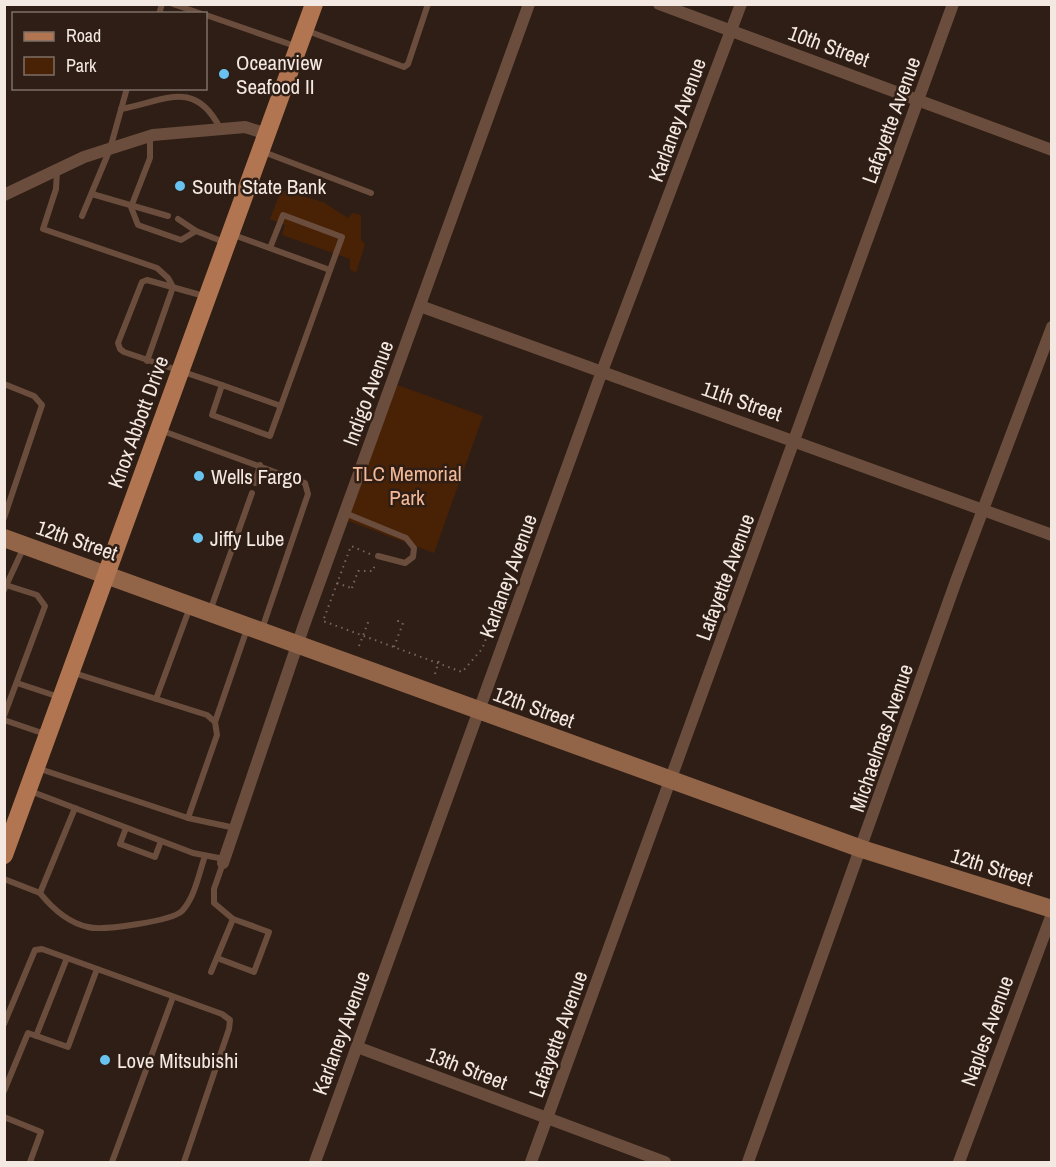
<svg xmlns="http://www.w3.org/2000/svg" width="1056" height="1167" font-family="'Archivo Narrow',sans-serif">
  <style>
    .green { fill: #492206 }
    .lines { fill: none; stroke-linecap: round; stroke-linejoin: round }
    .path { stroke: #75675f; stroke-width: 2; stroke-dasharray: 1.5 4.5; stroke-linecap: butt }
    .lane { stroke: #6a4d3c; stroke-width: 6 }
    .street { stroke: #6a4d3c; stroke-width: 12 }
    .secondary { stroke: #926448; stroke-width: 18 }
    .primary { stroke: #b17651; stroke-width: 18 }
    .poi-dot { fill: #69c3f1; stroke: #2e1e15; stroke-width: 2 }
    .labels { text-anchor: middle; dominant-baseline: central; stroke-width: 5; stroke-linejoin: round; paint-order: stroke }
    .street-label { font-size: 21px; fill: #f4e9e2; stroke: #2e1e15 }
    .poi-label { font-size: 21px; fill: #f4e9e2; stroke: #2e1e15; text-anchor: start }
    .park-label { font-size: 21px; fill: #f3b997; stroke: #2e1e15 }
  </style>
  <rect width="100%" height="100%" fill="#2e1e15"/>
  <!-- green -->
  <g class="green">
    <path d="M 281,190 L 323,202 L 348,218 L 352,213 L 361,215 L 361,240 L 365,244 L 356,273 L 350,269 L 350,259 L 282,235 L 285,225 L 270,219 Z"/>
    <path d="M 392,383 L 483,416 L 434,553 L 343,519 Z"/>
  </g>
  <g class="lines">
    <!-- path -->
    <g class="path">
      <path d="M 370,554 L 351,546 L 323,621 L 462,672 L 482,649 L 489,631 L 496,633"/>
      <path d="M 337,583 L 354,589"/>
      <path d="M 352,588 L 358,571 L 373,571 L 375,564"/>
      <path d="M 484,628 L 489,631"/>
      <path d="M 359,646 L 369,620"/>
      <path d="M 394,647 L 403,623 L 398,621 L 399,618"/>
      <path d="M 435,674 L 439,660"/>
    </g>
    <!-- lane -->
    <g class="lane">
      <path d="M 173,4 L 202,14"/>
      <path d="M 159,14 L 162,4"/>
      <path d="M 206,15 L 295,46"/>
      <path d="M 305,30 L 404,67 L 408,64 L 428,4"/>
      <path d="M 121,109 C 165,101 194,78 220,128"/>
      <path d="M 150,136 L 150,158 L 131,207 L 138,225 L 181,240 L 196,231"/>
      <path d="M 261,151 L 371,193"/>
      <path d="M 57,171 L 56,189 L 43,229 L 157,268 L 168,278 L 173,287 L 147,361"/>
      <path d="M 92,194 L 168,216"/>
      <path d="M 82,216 L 110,149 L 127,88"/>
      <path d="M 178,219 L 196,231 L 224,242"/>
      <path d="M 231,234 L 330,270 L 270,436 L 212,415 L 222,385 L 281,406"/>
      <path d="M 270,248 L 283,215 L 342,237 L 330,270"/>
      <path d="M 204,296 L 147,280 L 142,282 L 118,343 L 120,349 L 124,352 L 222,385"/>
      <path d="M 4,384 L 34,396 L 42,405 L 4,518"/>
      <path d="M 160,430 L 305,483 L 308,494 L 262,629"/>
      <path d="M 255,483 L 260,465"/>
      <path d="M 345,513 L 406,538 L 414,548 L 413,557 L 405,563 L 378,556"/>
      <path d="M 4,590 L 23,549"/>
      <path d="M 210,611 L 252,493"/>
      <path d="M 74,673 L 207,715 L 215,722 L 217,735 L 188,818"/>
      <path d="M 17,683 L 59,697"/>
      <path d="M 156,699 L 190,607"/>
      <path d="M 4,716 L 45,606 L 37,595 L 9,586"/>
      <path d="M 4,720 L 45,734"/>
      <path d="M 215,722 L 247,629"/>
      <path d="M 37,768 L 188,818 L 235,828"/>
      <path d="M 30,791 L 193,853 L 224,859"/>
      <path d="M 126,828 L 120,844 L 155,857 L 161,841"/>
      <path d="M 4,879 L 40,893 L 75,808"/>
      <path d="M 40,893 C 52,908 69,923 88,927 C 102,931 172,921 182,911 C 195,897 199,873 205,856"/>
      <path d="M 217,958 L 254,972 L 269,932 L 233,919 L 214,903 L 214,889 L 223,863"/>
      <path d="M 211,972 L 233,919"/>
      <path d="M 4,1024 L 35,950 L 42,949 L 222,1014 L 230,1020 L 229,1029 L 184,1162"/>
      <path d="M 36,1036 L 67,958"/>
      <path d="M 4,1091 L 28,1033 L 68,1047 L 97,969"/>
      <path d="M 4,1117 L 41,1132 L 30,1162"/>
      <path d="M 112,1162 L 173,997"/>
    </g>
    <!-- street -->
    <g class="street">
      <path d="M 659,4 L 1052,150"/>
      <path d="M 4,195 L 84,157 L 153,135 L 245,127 L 267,134"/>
      <path d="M 420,306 L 1052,535"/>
      <path d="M 223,863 L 304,625 L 529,4"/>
      <path d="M 357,1047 L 665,1162"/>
      <path d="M 315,1162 L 601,374 L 741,4"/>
      <path d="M 531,1162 L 953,4"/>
      <path d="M 748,1162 L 956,581 L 1052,327"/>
      <path d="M 959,1162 L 1052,914"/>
    </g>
    <!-- secondary -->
    <path class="secondary" d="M 4,538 L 862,849 L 1052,909"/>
    <!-- primary -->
    <path class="primary" d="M 4,855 L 314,4"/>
  </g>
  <!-- markers -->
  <g class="poi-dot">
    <circle cx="224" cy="74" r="6"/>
    <circle cx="180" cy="186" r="6"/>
    <circle cx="199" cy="476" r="6"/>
    <circle cx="198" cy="538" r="6"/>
    <circle cx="105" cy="1060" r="6"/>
  </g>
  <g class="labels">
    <!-- street labels -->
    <g class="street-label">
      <text transform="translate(829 46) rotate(20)">10th Street</text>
      <text transform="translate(677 120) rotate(-70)">Karlaney Avenue</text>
      <text transform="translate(891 120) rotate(-70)">Lafayette Avenue</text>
      <text transform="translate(368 393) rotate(-70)">Indigo Avenue</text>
      <text transform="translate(742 401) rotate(19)">11th Street</text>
      <text transform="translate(138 422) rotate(-70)">Knox Abbott Drive</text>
      <text transform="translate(77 540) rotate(19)">12th Street</text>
      <text transform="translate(508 576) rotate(-70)">Karlaney Avenue</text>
      <text transform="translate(725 577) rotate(-70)">Lafayette Avenue</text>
      <text transform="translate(534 707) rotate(20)">12th Street</text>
      <text transform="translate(881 738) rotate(-71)">Michaelmas Avenue</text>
      <text transform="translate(992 867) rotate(17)">12th Street</text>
      <text transform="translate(987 1031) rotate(-70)">Naples Avenue</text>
      <text transform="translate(341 1033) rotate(-70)">Karlaney Avenue</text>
      <text transform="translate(558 1034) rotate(-70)">Lafayette Avenue</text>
      <text transform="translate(467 1068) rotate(21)">13th Street</text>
    </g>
    <!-- poi labels -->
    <g class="poi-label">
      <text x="236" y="62">Oceanview<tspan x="236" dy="24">Seafood II</tspan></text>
      <text x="192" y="186">South State Bank</text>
      <text x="211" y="476">Wells Fargo</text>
      <text x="210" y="538">Jiffy Lube</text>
      <text x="117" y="1060">Love Mitsubishi</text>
    </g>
    <!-- park labels -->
    <g class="park-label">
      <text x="407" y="473">TLC Memorial<tspan x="407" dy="24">Park</tspan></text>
    </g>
  </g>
  <!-- border -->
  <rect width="1056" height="1167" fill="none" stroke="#f4e9e2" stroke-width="12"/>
  <!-- legend -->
  <rect x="12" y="12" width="195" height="78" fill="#2e1e15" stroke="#7d6f67" stroke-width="1.5"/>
  <rect x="24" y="32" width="30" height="9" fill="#b17651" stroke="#7d6f67" stroke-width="1.5"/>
  <text x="66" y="42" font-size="18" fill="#f4e9e2">Road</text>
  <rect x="24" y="57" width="30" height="18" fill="#492206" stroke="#7d6f67" stroke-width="1.5"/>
  <text x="66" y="72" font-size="18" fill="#f4e9e2">Park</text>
</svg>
